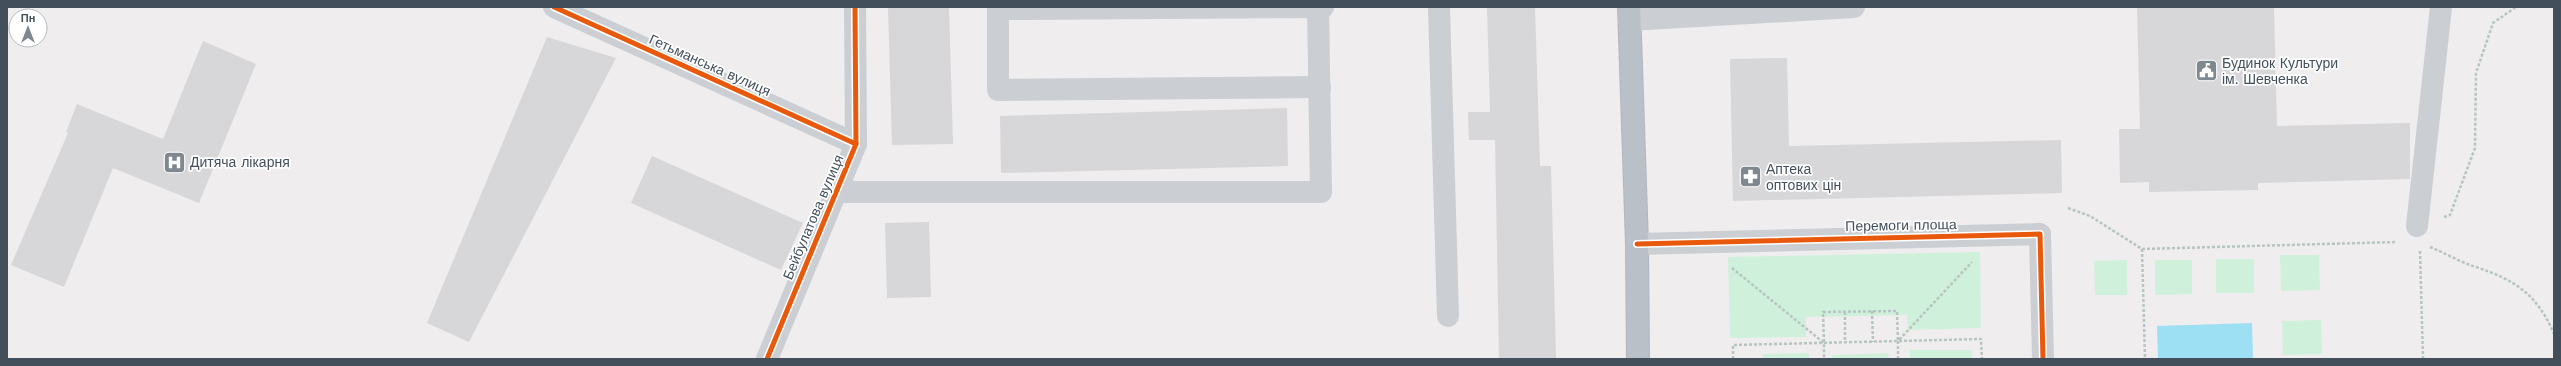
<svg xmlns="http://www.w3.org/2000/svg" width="2561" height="366" font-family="'Work Sans',sans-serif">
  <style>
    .green { fill: #cff1dc }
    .water { fill: #9ee0f3 }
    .building { fill: #d7d6d9 }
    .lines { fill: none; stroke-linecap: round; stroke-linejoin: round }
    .highway-casing { stroke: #b1b7be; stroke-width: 24 }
    .path { stroke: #b6c5c1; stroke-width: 2.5; stroke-dasharray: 3 2; stroke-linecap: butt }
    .minor { stroke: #cbced2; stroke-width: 22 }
    .highway { stroke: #bac0c7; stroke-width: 22 }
    .cycleway-casing { stroke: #fff; stroke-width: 8 }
    .cycleway { stroke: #e8590c; stroke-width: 5 }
    .labels { text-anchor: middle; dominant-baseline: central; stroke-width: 3.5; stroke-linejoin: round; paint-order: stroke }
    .poi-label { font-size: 14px; fill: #43505c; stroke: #fff; text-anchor: start }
    .street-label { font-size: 14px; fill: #43505c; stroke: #fff }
  </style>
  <rect width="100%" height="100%" fill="#efeded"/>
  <!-- green -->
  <g class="green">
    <path d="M 1980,252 L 1981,328 L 1908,330 L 1907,315 L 1806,317 L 1806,337 L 1730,338 L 1728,257 Z"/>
    <path d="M 2280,255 L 2319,255 L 2320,290 L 2281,291 Z"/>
    <rect x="2216" y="259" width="38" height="34"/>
    <path d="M 2127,260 L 2127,295 L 2095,295 L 2094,261 Z"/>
    <path d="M 2155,260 L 2192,260 L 2192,294 L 2155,295 Z"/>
    <path d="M 2321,320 L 2322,354 L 2283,355 L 2282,321 Z"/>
    <rect x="1910" y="350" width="62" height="9"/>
    <path d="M 1809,353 L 1809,359 L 1763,359 L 1763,354 Z"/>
    <path d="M 1888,353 L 1889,359 L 1832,359 L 1832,355 Z"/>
  </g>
  <!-- water -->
  <path class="water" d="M 2252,323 L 2253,359 L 2158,359 L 2157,326 Z"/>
  <!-- building -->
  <g class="building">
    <path d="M 888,7 L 949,7 L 953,144 L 892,145 Z"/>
    <path d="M 1487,7 L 1535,7 L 1540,166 L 1551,166 L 1556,359 L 1499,359 L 1495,140 L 1469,140 L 1468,112 L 1490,112 Z"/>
    <path d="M 2137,7 L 2274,7 L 2277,126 L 2410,123 L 2410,179 L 2258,183 L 2258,190 L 2149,192 L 2149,182 L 2120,183 L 2119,129 L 2140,129 Z"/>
    <path d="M 547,37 L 616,58 L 469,342 L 427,323 Z"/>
    <path d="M 203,41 L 256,64 L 199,203 L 113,168 L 64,287 L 11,265 L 68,133 L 66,132 L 77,104 L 163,139 Z"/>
    <path d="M 1787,58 L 1789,146 L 2061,140 L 2062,193 L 1733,201 L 1730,59 Z"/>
    <path d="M 1287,108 L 1288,166 L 1001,173 L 1000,116 Z"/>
    <path d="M 652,156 L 803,223 L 781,270 L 631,203 Z"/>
    <path d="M 929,222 L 931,297 L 887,298 L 885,223 Z"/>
  </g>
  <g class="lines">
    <defs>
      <path id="highway" d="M 1629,7 L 1637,244 L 1638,359"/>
    </defs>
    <!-- highway casing -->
    <use href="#highway" class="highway-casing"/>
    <!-- path -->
    <g class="path">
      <path d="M 2068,208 L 2090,216 L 2142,249 L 2397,242"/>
      <path d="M 2444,217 L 2450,215 L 2475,148 L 2476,73 L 2493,23 L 2516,7"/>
      <path d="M 2430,247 C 2445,253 2460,262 2476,267 C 2515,280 2537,294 2554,334"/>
      <path d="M 2142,249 L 2145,359"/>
      <path d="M 2420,251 L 2423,359"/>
      <path d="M 1732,268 L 1824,343 L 1824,359"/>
      <path d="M 1872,311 L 1873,342"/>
      <path d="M 1845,312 L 1845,342"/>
      <path d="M 1824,342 L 1823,312 L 1897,311 L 1898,341"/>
      <path d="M 1733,359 L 1733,345 L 1981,339 L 1982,359"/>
      <path d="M 1898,359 L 1898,341 L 1972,262"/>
    </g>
    <!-- minor -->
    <g class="minor">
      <path d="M 554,7 L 856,144"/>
      <path d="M 1439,7 L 1448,316"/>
      <path d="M 1629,20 L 1854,7"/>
      <path d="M 1320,87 L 998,90 L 998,9 L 1323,7"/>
      <path d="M 836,192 L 1321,192 L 1318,7"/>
      <path d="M 2417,226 L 2441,7"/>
      <path d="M 1637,244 L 2040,234 L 2043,359"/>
      <path d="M 767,359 L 856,144 L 855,7"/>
    </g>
    <!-- highway -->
    <use href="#highway" class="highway"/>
    <defs>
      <g id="cycleway">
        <path d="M 554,7 L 856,144"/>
        <path d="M 1637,244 L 2040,234 L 2043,359"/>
        <path d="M 767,359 L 856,144 L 855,7"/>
      </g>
    </defs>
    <!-- cycleway casing -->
    <use href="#cycleway" class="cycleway-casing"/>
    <!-- cycleway -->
    <use href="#cycleway" class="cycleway"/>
  </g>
  <!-- icons -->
  <defs>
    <symbol id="civic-square" viewBox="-11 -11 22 22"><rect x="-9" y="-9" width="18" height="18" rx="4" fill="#7f878f" stroke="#fff"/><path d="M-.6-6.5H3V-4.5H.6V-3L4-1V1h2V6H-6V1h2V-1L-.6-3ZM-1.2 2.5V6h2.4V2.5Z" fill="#fff"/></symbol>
    <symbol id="hospital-square" viewBox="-11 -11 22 22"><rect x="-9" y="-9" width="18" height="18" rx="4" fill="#7f878f" stroke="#fff"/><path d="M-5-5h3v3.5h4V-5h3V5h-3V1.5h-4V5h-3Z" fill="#fff"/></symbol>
    <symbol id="pharmacy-square" viewBox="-11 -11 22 22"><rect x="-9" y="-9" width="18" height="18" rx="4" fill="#7f878f" stroke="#fff"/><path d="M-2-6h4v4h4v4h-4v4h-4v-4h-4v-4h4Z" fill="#fff"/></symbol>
  </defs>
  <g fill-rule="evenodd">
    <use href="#civic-square" x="2194" y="58" width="25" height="25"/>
    <use href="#hospital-square" x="162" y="150" width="25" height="25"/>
    <use href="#pharmacy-square" x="1738" y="164" width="25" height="25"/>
  </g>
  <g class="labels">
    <!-- poi labels -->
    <g class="poi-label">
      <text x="2222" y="63">Будинок Культури<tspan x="2222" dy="16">ім. Шевченка</tspan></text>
      <text x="190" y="162">Дитяча лікарня</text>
      <text x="1766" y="169">Аптека<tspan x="1766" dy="16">оптових цін</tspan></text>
    </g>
    <!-- street labels -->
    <g class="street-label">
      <text transform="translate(710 65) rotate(24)">Гетьманська вулиця</text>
      <text transform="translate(813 217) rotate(-67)">Бейбулатова вулиця</text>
      <text transform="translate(1901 225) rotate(-1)">Перемоги площа</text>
    </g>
  </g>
  <!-- border -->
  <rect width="2561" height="366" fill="none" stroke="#43505c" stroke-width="16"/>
  <!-- north arrow -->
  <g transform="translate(28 28)"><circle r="19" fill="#ffffff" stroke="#b4b9be"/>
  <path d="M0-3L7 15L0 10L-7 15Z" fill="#7f878f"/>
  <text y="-6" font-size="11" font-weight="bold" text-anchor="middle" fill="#43505c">Пн</text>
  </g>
</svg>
